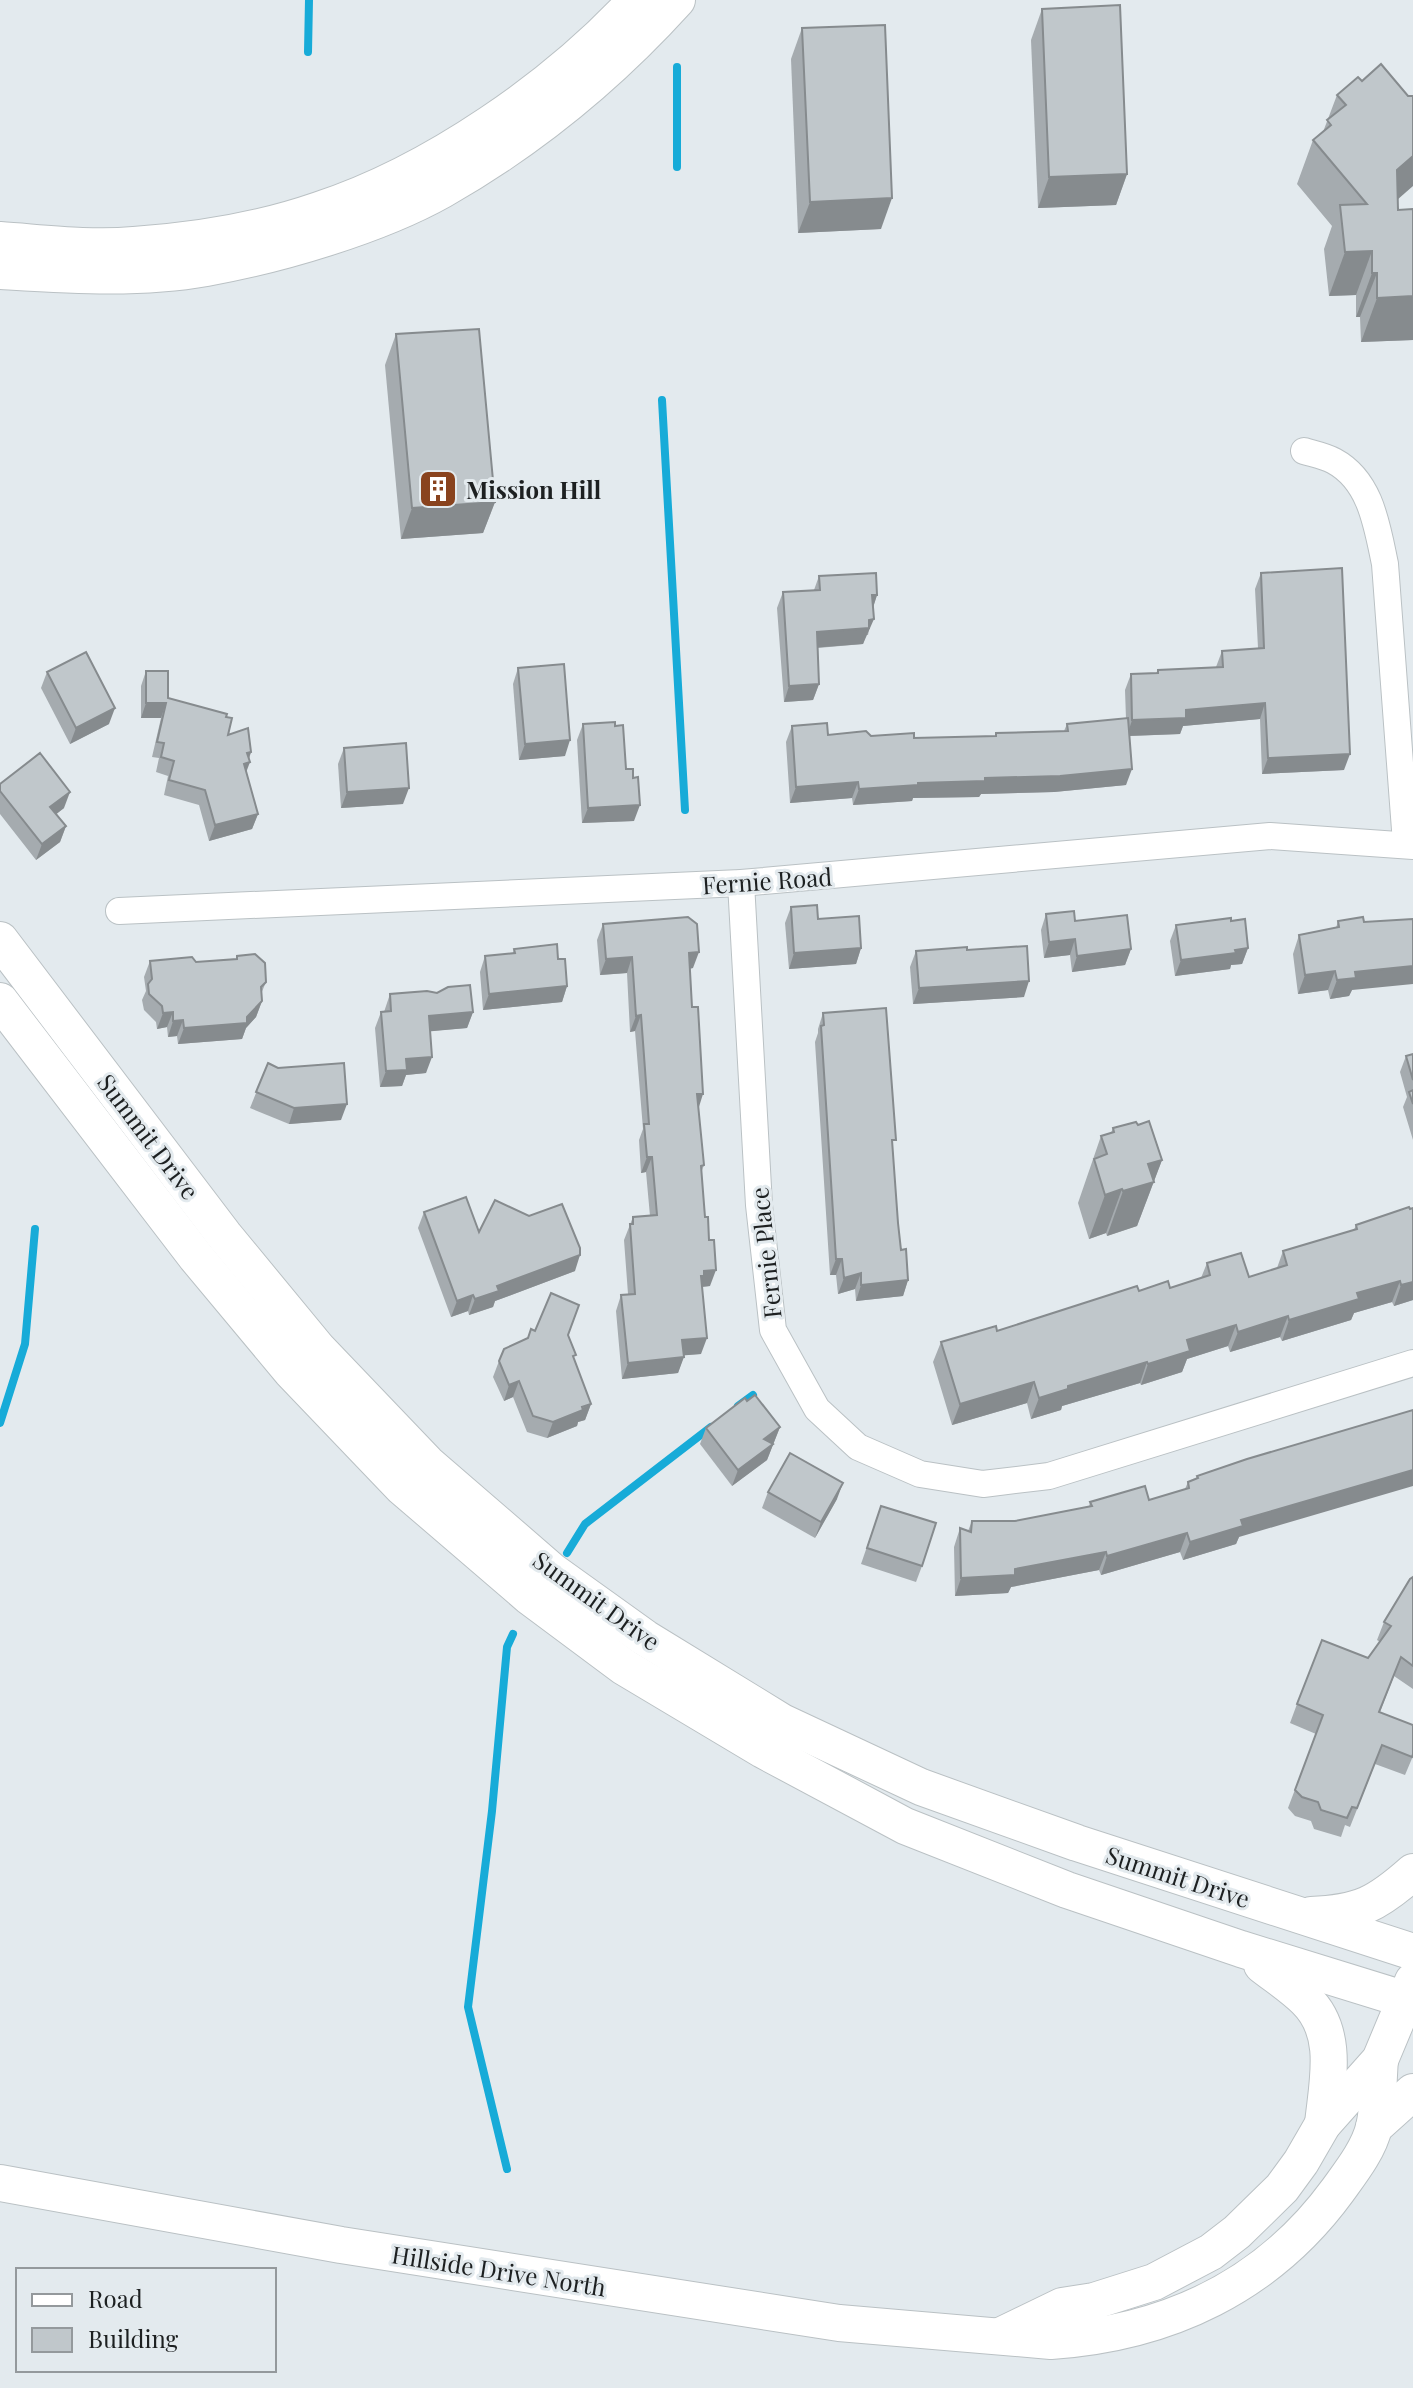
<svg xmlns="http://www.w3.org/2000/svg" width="1413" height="2388" font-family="'Playfair Display',serif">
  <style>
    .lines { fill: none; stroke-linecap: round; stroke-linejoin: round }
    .stream { stroke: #17abd8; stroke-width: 8 }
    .street-casing { stroke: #bac1c4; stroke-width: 28 }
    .secondary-casing { stroke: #bac1c4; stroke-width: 38 }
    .street { stroke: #fff; stroke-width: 26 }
    .secondary { stroke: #fff; stroke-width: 36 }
    .wall { fill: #a5abaf }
    .shaded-wall { fill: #868b8e }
    .building { fill: #c0c7cb; stroke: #868b8e; stroke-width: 2 }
    .labels { text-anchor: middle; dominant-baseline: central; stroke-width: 6; stroke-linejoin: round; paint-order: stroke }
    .poi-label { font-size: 24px; font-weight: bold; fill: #1d2021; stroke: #e3eaee; text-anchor: start }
    .street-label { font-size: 24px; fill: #1d2021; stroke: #e3eaee }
  </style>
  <rect width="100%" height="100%" fill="#e3eaee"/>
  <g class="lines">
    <!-- stream -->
    <g class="stream">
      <path d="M 308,52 L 309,0"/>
      <path d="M 677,67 L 677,167"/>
      <path d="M 662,400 L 685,810"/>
      <path d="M 738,1406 L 753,1395"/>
      <path d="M 0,1423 L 25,1344 L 35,1229"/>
      <path d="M 567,1553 L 585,1524 L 711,1427"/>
      <path d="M 507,2169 L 468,2007 L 492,1811 L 507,1647 L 513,1634"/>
    </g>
    <defs>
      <g id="street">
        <path d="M 1304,451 C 1314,454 1325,456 1334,461 C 1371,481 1377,526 1385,564 L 1406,843"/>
        <path d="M 741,883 L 759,1205 L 773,1330 L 817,1409 L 858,1447 L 920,1474 L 983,1484 L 1049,1476 L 1413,1363"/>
        <path d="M 119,911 L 741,883 L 1270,836 L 1413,846"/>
      </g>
      <g id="secondary">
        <path d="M 0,240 C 44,243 90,249 134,245 C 195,241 261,230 319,210 C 432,173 556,87 636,0"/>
        <path d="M 0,271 C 68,275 139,280 206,268 C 279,255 378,226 442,190 C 530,140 609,75 677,0"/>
        <path d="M 0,940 L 224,1235 L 318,1349 L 427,1463 L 553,1572 L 645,1638 L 782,1722 L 921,1787 L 1077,1843 L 1413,1952"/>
        <path d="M 0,1001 L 196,1257 L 291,1371 L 402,1487 L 530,1597 L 624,1667 L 763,1750 L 905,1826 L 1067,1890 L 1241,1949 L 1413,2002"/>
        <path d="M 1311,1915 C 1360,1913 1377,1904 1413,1872"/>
        <path d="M 1262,1965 C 1276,1976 1293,1987 1306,2000 C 1340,2033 1327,2083 1323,2124"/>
        <path d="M 1374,2127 L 1413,2092"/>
        <path d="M 0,2183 L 341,2245 L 839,2323 L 1051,2341 C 1168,2333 1268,2286 1338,2190 C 1351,2172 1369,2149 1374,2127 C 1379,2106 1378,2081 1380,2060"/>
        <path d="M 1002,2335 L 1062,2306 L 1094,2301 L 1154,2282 L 1211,2252 L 1237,2232 L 1282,2188 L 1301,2162 L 1323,2124 L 1380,2060 L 1413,1981"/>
      </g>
    </defs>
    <!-- street casing -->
    <use href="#street" class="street-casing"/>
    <!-- secondary casing -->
    <use href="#secondary" class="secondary-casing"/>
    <!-- street -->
    <use href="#street" class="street"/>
    <!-- secondary -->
    <use href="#secondary" class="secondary"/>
  </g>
  <!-- wall -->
  <g class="wall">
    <path d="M 1042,9 L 1127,174 L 1116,205 L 1038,208 L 1031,40 Z"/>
    <path d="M 802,28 L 881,229 L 798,233 L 791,59 Z"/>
    <path d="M 1362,81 L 1398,199 L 1398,210 L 1413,209 L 1413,340 L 1361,342 L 1360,317 L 1356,317 L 1356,295 L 1329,296 L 1324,249 L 1332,226 L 1297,184 L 1313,140 L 1323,132 L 1337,95 Z"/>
    <path d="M 396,334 L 495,502 L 483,533 L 401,539 L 385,365 Z"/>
    <path d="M 1261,573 L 1344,770 L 1262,774 L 1260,719 L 1183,726 L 1180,734 L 1130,736 L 1126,785 L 1054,792 L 981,794 L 979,797 L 913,798 L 912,801 L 853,805 L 852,798 L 790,803 L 786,742 L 792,726 L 828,735 L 914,738 L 995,736 L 996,733 L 1064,731 L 1067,724 L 1126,719 L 1125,690 L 1131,674 L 1156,673 L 1158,670 L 1216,667 L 1222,651 L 1258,648 L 1255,589 Z"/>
    <path d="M 819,576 L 877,595 L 873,607 L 868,635 L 866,635 L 863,644 L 818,648 L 819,684 L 813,700 L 784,702 L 777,608 L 783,592 L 814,590 Z"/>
    <path d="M 518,668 L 565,756 L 519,760 L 513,684 Z"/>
    <path d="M 146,671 L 168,698 L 226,717 L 228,735 L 251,752 L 246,771 L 258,814 L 252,829 L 209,841 L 199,805 L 164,795 L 168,776 L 156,772 L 159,758 L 152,757 L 161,718 L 141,718 L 141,686 Z"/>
    <path d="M 47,672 L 109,724 L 70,744 L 41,688 Z"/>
    <path d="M 583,724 L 633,778 L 634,821 L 582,823 L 577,740 Z"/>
    <path d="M 344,748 L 403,804 L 341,808 L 338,764 Z"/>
    <path d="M 0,784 L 64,808 L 56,814 L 66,826 L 60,842 L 36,860 L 0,814 Z"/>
    <path d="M 791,907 L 818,919 L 861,948 L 856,964 L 789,969 L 785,923 Z"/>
    <path d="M 1046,914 L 1075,921 L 1131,949 L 1125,965 L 1072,972 L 1070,955 L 1044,958 L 1041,930 Z"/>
    <path d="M 1231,921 L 1248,948 L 1242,964 L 1231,965 L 1230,969 L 1175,976 L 1170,941 L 1176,925 Z"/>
    <path d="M 1338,921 L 1352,990 L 1349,996 L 1330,999 L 1328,990 L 1298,994 L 1293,954 L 1299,935 L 1336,928 Z"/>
    <path d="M 603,924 L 693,968 L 690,969 L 698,1108 L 704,1165 L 701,1173 L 710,1286 L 702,1287 L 701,1354 L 684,1355 L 678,1373 L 622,1379 L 616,1311 L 621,1295 L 628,1294 L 624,1240 L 633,1217 L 650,1216 L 646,1172 L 641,1173 L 639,1140 L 643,1129 L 635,1031 L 630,1032 L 627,973 L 600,975 L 597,940 Z"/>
    <path d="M 514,949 L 558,959 L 567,986 L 562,1002 L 483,1010 L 480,972 L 485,956 L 513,953 Z"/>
    <path d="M 967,950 L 1024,997 L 913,1004 L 910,967 L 916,951 Z"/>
    <path d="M 237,956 L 266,982 L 261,994 L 262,1001 L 256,1017 L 246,1028 L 242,1039 L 178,1044 L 177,1036 L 168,1037 L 167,1027 L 157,1029 L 156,1022 L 144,1010 L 142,1000 L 146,991 L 144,977 L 150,961 L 196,962 L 236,959 Z"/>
    <path d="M 390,994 L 473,1012 L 467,1028 L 430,1031 L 426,1073 L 406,1075 L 402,1086 L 380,1087 L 375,1028 L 381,1012 L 384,1012 Z"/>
    <path d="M 823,1013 L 893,1150 L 898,1223 L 901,1250 L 908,1280 L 903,1296 L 856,1301 L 855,1289 L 838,1294 L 836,1275 L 830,1275 L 815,1042 L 818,1033 L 818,1029 Z"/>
    <path d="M 1413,1054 L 1413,1140 L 1403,1107 L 1407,1097 L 1400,1072 L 1406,1056 Z"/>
    <path d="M 268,1063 L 341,1120 L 289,1124 L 250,1108 Z"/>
    <path d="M 1138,1125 L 1162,1160 L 1137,1226 L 1107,1236 L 1106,1233 L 1089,1239 L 1078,1203 L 1101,1136 L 1111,1133 L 1113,1128 Z"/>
    <path d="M 1413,1208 L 1413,1300 L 1394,1306 L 1392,1302 L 1354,1313 L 1351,1320 L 1282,1341 L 1280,1337 L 1230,1352 L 1228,1346 L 1187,1359 L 1182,1372 L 1141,1385 L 1140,1383 L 1062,1406 L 1061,1410 L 1031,1419 L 1027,1403 L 952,1425 L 933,1362 L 941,1342 L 997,1331 L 1139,1291 L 1170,1288 L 1201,1278 L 1207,1263 L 1249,1277 L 1277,1268 L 1283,1251 L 1354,1230 L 1356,1225 Z"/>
    <path d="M 424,1212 L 479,1232 L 575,1271 L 495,1301 L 493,1307 L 469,1315 L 468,1311 L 451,1317 L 418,1228 Z"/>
    <path d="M 535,1331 L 568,1335 L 574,1360 L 591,1404 L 585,1420 L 578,1422 L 577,1426 L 547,1438 L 527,1432 L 513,1397 L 504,1401 L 493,1377 L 499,1361 Z"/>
    <path d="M 747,1401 L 780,1427 L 767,1460 L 732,1486 L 700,1444 L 706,1428 Z"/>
    <path d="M 1197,1476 L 1239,1537 L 1236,1544 L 1183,1560 L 1180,1552 L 1101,1575 L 1099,1570 L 1011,1587 L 1008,1593 L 955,1596 L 954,1547 L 960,1528 L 968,1531 L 972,1521 L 1015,1521 L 1089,1507 L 1090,1502 L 1149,1500 L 1185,1489 L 1188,1482 L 1196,1479 Z"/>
    <path d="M 768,1492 L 837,1499 L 815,1538 L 762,1508 Z"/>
    <path d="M 881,1506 L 922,1566 L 916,1582 L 861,1564 Z"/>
    <path d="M 1413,1577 L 1413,1689 L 1394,1676 L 1380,1712 L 1413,1756 L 1405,1775 L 1375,1764 L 1350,1827 L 1345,1825 L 1341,1837 L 1314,1829 L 1311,1821 L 1295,1816 L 1288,1808 L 1316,1734 L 1290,1723 L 1297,1704 L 1368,1658 L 1380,1642 L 1377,1640 L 1384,1622 Z"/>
  </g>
  <!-- shaded-wall -->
  <g class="shaded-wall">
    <path d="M 1413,156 L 1413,186 L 1381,214 L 1397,170 Z"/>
    <path d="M 1127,174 L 1116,205 L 1038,208 L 1049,177 Z"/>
    <path d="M 892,198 L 881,229 L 798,233 L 810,202 Z"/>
    <path d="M 1372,251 L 1356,295 L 1329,296 L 1345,252 Z"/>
    <path d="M 1372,273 L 1377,273 L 1360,317 L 1356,317 Z"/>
    <path d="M 1413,296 L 1413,340 L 1361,342 L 1377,298 Z"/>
    <path d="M 495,502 L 483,533 L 401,539 L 412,508 Z"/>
    <path d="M 872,595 L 877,595 L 872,611 Z"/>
    <path d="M 874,619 L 863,644 L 811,648 L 817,632 Z"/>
    <path d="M 819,684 L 813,700 L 784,702 L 789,686 Z"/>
    <path d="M 146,703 L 166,703 L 161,718 L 141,718 Z"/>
    <path d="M 1265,703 L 1260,719 L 1183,726 L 1180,734 L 1127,736 L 1132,720 L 1186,710 Z"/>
    <path d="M 115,708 L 109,724 L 70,744 L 76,728 Z"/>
    <path d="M 570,740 L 565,756 L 519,760 L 525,744 Z"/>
    <path d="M 251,752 L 247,763 L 250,762 L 244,778 L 239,779 L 247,753 Z"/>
    <path d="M 1350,754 L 1344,770 L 1262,774 L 1268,758 Z"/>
    <path d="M 1132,769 L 1126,785 L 1054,792 L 981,794 L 979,797 L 913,798 L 912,801 L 853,805 L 859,789 L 918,783 Z"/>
    <path d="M 858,782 L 852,798 L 790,803 L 796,787 Z"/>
    <path d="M 409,788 L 403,804 L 341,808 L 347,792 Z"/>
    <path d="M 70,792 L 64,808 L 45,823 L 50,807 Z"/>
    <path d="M 640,805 L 634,821 L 582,823 L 588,808 Z"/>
    <path d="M 258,814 L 252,829 L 209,841 L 215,825 Z"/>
    <path d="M 66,826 L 60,842 L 36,860 L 42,844 Z"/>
    <path d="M 1075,939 L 1070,955 L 1044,958 L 1049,942 Z"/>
    <path d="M 861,948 L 856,964 L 789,969 L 794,953 Z"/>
    <path d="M 1248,948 L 1242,964 L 1231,965 L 1230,969 L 1175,976 L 1181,960 Z"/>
    <path d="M 1131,949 L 1125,965 L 1072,972 L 1077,956 Z"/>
    <path d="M 699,952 L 693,968 L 683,969 L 689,953 Z"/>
    <path d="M 632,957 L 627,973 L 600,975 L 606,959 Z"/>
    <path d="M 1413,966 L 1413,984 L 1352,990 L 1349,996 L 1330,999 L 1337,980 L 1355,972 Z"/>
    <path d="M 1335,971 L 1328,990 L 1298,994 L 1305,975 Z"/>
    <path d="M 1029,981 L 1024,997 L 913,1004 L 919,988 Z"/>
    <path d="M 567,986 L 562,1002 L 483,1010 L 489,994 Z"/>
    <path d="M 262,1001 L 256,1017 L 246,1028 L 242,1039 L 178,1044 L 184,1028 L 247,1017 Z"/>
    <path d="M 173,1012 L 167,1027 L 157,1029 L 163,1013 Z"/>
    <path d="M 473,1012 L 467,1028 L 423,1032 L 429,1016 Z"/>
    <path d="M 641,1015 L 635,1031 L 630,1032 L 636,1016 Z"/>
    <path d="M 183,1020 L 177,1036 L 168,1037 L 173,1021 Z"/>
    <path d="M 432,1057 L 426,1073 L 406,1075 L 402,1086 L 380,1087 L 386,1071 L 406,1059 Z"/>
    <path d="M 697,1094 L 703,1094 L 698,1110 Z"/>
    <path d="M 347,1104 L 341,1120 L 289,1124 L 294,1108 Z"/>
    <path d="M 647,1157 L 652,1157 L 646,1172 L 641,1173 Z"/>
    <path d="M 1162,1160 L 1137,1226 L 1107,1236 L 1123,1191 L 1148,1164 Z"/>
    <path d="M 1122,1189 L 1106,1233 L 1089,1239 L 1105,1195 Z"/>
    <path d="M 580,1255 L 575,1271 L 495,1301 L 493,1307 L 469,1315 L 475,1299 L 497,1286 Z"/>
    <path d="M 836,1259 L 842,1259 L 836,1275 L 830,1275 Z"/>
    <path d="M 716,1270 L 710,1286 L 700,1287 L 695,1292 L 704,1271 Z"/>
    <path d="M 861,1273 L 855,1289 L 838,1294 L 844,1278 Z"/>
    <path d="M 908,1280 L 903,1296 L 856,1301 L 861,1285 Z"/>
    <path d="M 1400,1281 L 1392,1302 L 1354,1313 L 1351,1320 L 1282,1341 L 1289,1320 L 1357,1293 Z"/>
    <path d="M 1413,1282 L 1413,1300 L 1394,1306 L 1401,1285 Z"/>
    <path d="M 473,1295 L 468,1311 L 451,1317 L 457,1301 Z"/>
    <path d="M 1288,1316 L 1280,1337 L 1230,1352 L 1238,1332 Z"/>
    <path d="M 1236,1325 L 1228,1346 L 1187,1359 L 1182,1372 L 1141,1385 L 1148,1364 L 1187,1340 Z"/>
    <path d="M 707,1338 L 701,1354 L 676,1356 L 682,1340 Z"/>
    <path d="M 684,1357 L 678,1373 L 622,1379 L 628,1363 Z"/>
    <path d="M 1147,1362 L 1140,1383 L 1062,1406 L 1061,1410 L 1031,1419 L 1039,1398 L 1068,1386 Z"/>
    <path d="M 519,1381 L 513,1397 L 504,1401 L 509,1385 Z"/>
    <path d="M 1034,1382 L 1027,1403 L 952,1425 L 960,1404 Z"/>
    <path d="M 591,1404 L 585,1420 L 578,1422 L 577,1426 L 547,1438 L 553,1422 Z"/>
    <path d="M 780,1427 L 767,1460 L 732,1486 L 738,1470 L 764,1439 Z"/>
    <path d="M 1413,1470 L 1413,1486 L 1239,1537 L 1236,1544 L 1183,1560 L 1190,1542 L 1241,1520 Z"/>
    <path d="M 843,1483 L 837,1499 L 815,1538 L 821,1522 Z"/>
    <path d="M 1187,1533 L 1180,1552 L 1101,1575 L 1107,1556 Z"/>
    <path d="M 1106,1552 L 1099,1570 L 1011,1587 L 1008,1593 L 955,1596 L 961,1578 Z"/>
  </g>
  <!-- building -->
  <g class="building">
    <path d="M 1120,5 L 1127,174 L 1049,177 L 1042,9 Z"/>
    <path d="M 885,25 L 892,198 L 810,202 L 802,28 Z"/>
    <path d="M 1381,64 L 1408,96 L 1413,96 L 1413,156 L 1397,170 L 1398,210 L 1413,209 L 1413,296 L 1377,298 L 1377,273 L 1372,273 L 1372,251 L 1345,252 L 1340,205 L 1367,204 L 1313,140 L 1331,125 L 1327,120 L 1346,105 L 1337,95 L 1358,77 L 1362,81 Z"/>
    <path d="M 479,329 L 495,502 L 412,508 L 396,334 Z"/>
    <path d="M 1342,568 L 1350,754 L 1268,758 L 1265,703 L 1186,710 L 1186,718 L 1132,720 L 1131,674 L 1158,673 L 1158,670 L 1223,667 L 1222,651 L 1264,648 L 1261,573 Z"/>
    <path d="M 876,573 L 877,595 L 872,595 L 874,619 L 869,620 L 869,628 L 817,632 L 819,684 L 789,686 L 783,592 L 820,590 L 819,576 Z"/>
    <path d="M 86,652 L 115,708 L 76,728 L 47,672 Z"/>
    <path d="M 564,664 L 570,740 L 525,744 L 518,668 Z"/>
    <path d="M 146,671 L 168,671 L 168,698 L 227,714 L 226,717 L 232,718 L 228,735 L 248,728 L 251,752 L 247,753 L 250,762 L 244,764 L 258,814 L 215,825 L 205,790 L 169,780 L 174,761 L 161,757 L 164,743 L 157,742 L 166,703 L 146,703 Z"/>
    <path d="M 1128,718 L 1132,769 L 1060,776 L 985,778 L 985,781 L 918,783 L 918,785 L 859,789 L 858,782 L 796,787 L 792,726 L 827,723 L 828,735 L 866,731 L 871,736 L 914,733 L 914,738 L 996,736 L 996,733 L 1068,731 L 1067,724 Z"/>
    <path d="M 615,722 L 615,726 L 623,725 L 626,769 L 633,769 L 633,778 L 638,777 L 640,805 L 588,808 L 583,724 Z"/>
    <path d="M 406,743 L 409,788 L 347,792 L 344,748 Z"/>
    <path d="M 40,753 L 70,792 L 50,807 L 66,826 L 42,844 L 0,791 L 0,784 Z"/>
    <path d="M 817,905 L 818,919 L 859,916 L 861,948 L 794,953 L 791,907 Z"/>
    <path d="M 1074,911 L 1075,921 L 1127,915 L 1131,949 L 1077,956 L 1075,939 L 1049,942 L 1046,914 Z"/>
    <path d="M 688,917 L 697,924 L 699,952 L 689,953 L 692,1007 L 698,1007 L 703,1094 L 697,1094 L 704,1165 L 701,1166 L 705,1217 L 708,1217 L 709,1240 L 714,1240 L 716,1270 L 704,1271 L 704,1276 L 701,1276 L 707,1338 L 682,1340 L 684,1357 L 628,1363 L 621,1295 L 635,1294 L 630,1224 L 633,1224 L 633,1217 L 657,1215 L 652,1157 L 647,1157 L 644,1124 L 649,1124 L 641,1015 L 636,1016 L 632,957 L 606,959 L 603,924 Z"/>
    <path d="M 1363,917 L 1364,922 L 1413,919 L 1413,966 L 1355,972 L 1356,978 L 1337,980 L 1335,971 L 1305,975 L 1299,935 L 1339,927 L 1338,921 Z"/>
    <path d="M 1231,918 L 1231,921 L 1245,919 L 1248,948 L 1235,950 L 1236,953 L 1181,960 L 1176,925 Z"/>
    <path d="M 557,944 L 558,959 L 565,959 L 567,986 L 489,994 L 485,956 L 515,953 L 514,949 Z"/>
    <path d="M 1027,946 L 1029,981 L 919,988 L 916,951 L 967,947 L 967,950 Z"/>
    <path d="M 255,954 L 265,963 L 266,982 L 261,987 L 262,1001 L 247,1017 L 247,1023 L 184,1028 L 183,1020 L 173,1021 L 173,1012 L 163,1013 L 162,1006 L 149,994 L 148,984 L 152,979 L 150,961 L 192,957 L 196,962 L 237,959 L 237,956 Z"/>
    <path d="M 470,985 L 473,1012 L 429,1016 L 432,1057 L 406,1059 L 407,1070 L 386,1071 L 381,1012 L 391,1011 L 390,994 L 427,991 L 437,993 L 448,987 Z"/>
    <path d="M 886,1008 L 896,1140 L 892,1140 L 898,1223 L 901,1250 L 906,1249 L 908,1280 L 861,1285 L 861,1273 L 844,1278 L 842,1259 L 836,1259 L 821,1026 L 824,1025 L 823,1013 Z"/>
    <path d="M 1413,1054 L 1413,1080 L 1406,1056 Z"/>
    <path d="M 268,1063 L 278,1068 L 344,1063 L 347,1104 L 294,1108 L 256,1092 Z"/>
    <path d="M 1413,1090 L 1413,1104 L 1409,1092 Z"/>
    <path d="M 1149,1121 L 1162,1160 L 1148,1164 L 1154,1182 L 1123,1191 L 1122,1189 L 1105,1195 L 1094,1159 L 1107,1154 L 1101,1136 L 1114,1132 L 1113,1128 L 1136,1122 L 1138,1125 Z"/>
    <path d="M 466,1197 L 479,1232 L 495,1200 L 529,1216 L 562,1204 L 580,1248 L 580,1255 L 497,1286 L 499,1291 L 475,1299 L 473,1295 L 457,1301 L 424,1212 Z"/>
    <path d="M 1409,1207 L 1410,1209 L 1413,1208 L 1413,1282 L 1401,1285 L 1400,1281 L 1357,1293 L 1359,1299 L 1289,1320 L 1288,1316 L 1238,1332 L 1236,1325 L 1187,1340 L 1190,1351 L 1148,1364 L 1147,1362 L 1068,1386 L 1068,1389 L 1039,1398 L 1034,1382 L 960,1404 L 941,1342 L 996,1326 L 997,1331 L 1137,1286 L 1139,1291 L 1168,1281 L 1170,1288 L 1210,1275 L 1207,1263 L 1241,1253 L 1249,1277 L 1287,1265 L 1283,1251 L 1357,1229 L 1356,1225 Z"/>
    <path d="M 551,1293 L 579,1305 L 568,1335 L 576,1355 L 573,1356 L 591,1404 L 582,1407 L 583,1410 L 553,1422 L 533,1416 L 519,1381 L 509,1385 L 499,1361 L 504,1349 L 528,1338 L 531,1329 L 535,1331 Z"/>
    <path d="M 755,1395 L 780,1427 L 764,1439 L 773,1444 L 738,1470 L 706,1428 L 745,1398 L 747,1401 Z"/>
    <path d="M 1413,1410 L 1413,1470 L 1241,1520 L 1243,1526 L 1190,1542 L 1187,1533 L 1107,1556 L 1106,1552 L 1015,1569 L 1015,1575 L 961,1578 L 960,1528 L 971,1532 L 972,1521 L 1015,1521 L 1092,1506 L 1090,1502 L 1145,1486 L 1149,1500 L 1189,1488 L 1188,1482 L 1198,1478 L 1197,1476 L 1247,1459 Z"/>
    <path d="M 790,1453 L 843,1483 L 821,1522 L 768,1492 Z"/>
    <path d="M 881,1506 L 936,1523 L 922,1566 L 867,1548 Z"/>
    <path d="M 1413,1577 L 1413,1666 L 1401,1657 L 1379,1712 L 1413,1725 L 1413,1754 L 1412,1757 L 1382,1745 L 1357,1808 L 1352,1807 L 1347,1818 L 1321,1810 L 1318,1802 L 1302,1797 L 1295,1790 L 1323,1715 L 1297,1704 L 1322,1640 L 1368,1658 L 1391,1626 L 1384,1622 L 1410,1579 Z"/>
  </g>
  <!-- icons -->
  <defs>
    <symbol id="building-square" viewBox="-11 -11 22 22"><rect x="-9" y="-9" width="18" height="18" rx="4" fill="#89431e" stroke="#e3eaee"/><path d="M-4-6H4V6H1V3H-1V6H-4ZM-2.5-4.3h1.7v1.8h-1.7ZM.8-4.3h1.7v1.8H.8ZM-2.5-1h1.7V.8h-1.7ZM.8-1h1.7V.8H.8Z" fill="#fff"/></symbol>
  </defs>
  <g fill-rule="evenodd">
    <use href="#building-square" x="416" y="467" width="44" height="44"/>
  </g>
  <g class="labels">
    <!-- poi labels -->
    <g class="poi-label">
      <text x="466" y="489">Mission Hill</text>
    </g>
    <!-- street labels -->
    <g class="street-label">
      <text transform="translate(767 880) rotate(-4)">Fernie Road</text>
      <text transform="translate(149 1136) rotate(53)">Summit Drive</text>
      <text transform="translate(765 1253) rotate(-96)">Fernie Place</text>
      <text transform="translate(597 1600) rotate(36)">Summit Drive</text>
      <text transform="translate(1178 1876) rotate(18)">Summit Drive</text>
      <text transform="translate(499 2270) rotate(9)">Hillside Drive North</text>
    </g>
  </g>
  <!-- legend -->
  <rect x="16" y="2268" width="260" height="104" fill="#e3eaee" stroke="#94999c" stroke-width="2"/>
  <rect x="32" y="2294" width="40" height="12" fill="#ffffff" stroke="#94999c" stroke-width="2"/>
  <text x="88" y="2308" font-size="24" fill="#1d2021">Road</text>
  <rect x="32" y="2328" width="40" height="24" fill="#c0c7cb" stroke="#94999c" stroke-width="2"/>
  <text x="88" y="2348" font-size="24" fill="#1d2021">Building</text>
</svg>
